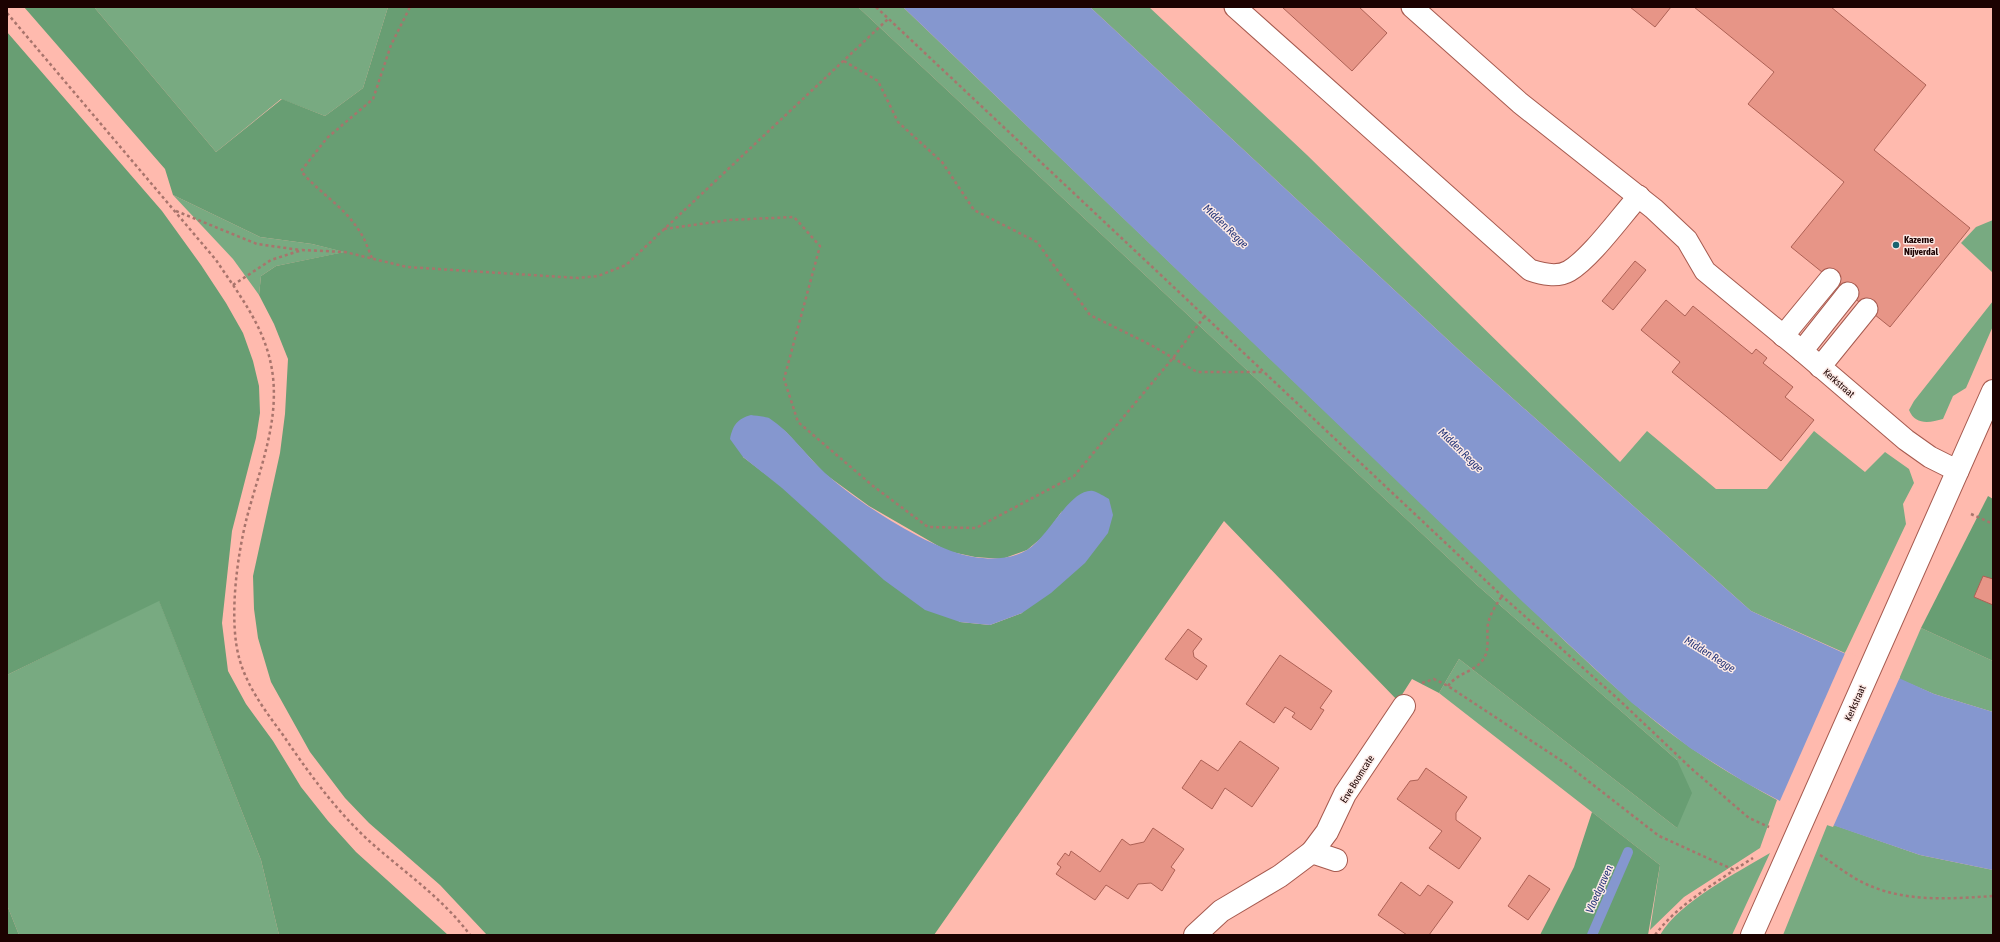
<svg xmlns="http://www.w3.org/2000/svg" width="2000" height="942" font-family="'Asap Condensed',sans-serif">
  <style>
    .green { fill: #78aa81 }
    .forest { fill: #689e73; fill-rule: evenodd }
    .water { fill: #8597cf }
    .pier { fill: #ffbaae }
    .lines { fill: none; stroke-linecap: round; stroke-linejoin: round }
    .stream { stroke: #8597cf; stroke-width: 10 }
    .building { fill: #e79587; stroke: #ad6155 }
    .lane-casing { stroke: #a65a4f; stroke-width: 23 }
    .street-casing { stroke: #a65a4f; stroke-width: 24 }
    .path { stroke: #a8746c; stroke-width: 2.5; stroke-dasharray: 3 3; stroke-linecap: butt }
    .lane { stroke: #fff; stroke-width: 21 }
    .street { stroke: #fff; stroke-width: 22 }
    .poi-dot { fill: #18636f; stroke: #fceae6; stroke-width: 1.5 }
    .labels { text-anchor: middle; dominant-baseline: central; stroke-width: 3; stroke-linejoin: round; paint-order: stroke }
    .poi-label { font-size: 10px; font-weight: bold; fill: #1c0201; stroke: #fceae6; text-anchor: start }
    .street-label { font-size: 10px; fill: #1c0201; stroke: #fceae6 }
    .water-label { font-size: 11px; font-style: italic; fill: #263679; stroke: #fceae6 }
  </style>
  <rect width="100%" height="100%" fill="#ffbaae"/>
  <!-- green -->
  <g class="green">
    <path d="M 94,7 L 388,7 L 363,88 L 325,116 L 281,99 L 216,152 Z"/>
    <path d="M 858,7 L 903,7 L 1567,643 C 1607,680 1646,717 1691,748 C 1718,767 1748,784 1777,800 L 1760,848 L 1684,897 L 1650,930 L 1660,865 L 1439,693 L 1459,659 L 1677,828 L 1677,760 L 1477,585 Z"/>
    <path d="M 1090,7 L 1149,7 L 1307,155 L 1620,462 L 1647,431 L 1716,489 L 1767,489 L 1814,431 L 1865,472 L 1885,452 L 1909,469 L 1914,483 L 1903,504 L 1906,524 L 1845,653 L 1751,611 L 1462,353 Z"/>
    <path d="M 173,195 L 260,237 L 312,244 L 345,252 L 276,266 L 261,276 L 259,295 L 233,259 Z"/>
    <path d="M 1993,220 L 1993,273 L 1961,243 L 1976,227 Z"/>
    <path d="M 1993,301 L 1993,326 L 1966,388 L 1953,396 L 1943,419 C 1929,423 1915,425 1909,410 L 1914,401 Z"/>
    <path d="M 159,600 L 261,860 L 279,935 L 19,935 L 7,905 L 7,675 Z"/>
    <path d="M 1921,628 L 1993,661 L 1993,712 L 1934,694 L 1899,679 Z"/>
    <path d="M 1828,823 L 1920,855 L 1993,870 L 1993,935 L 1783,935 Z"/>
    <path d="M 1770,853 L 1732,935 L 1660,935 C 1680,901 1737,873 1770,853 Z"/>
  </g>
  <!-- forest -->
  <g class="forest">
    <path d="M 24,7 L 94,7 L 216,152 L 282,99 L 325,116 L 363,88 L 388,7 L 858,7 L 1477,585 L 1677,760 L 1692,793 L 1677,828 L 1459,659 L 1439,693 L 1412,679 L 1398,701 L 1224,521 L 934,935 L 487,935 L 440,885 L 369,823 L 345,798 L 310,752 L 271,682 L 258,638 L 254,609 L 253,576 L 280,453 L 285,414 L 288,359 L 274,324 L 259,295 L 261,276 L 276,266 L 344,252 L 312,244 L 260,237 L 173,195 L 165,169 ZM 768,418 L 786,432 L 825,474 L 869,506 L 947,551 L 975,557 L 1002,559 L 1027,550 L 1045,535 L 1062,511 L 1022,613 L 990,625 L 960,622 L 743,457 Z"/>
    <path d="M 7,32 L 162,211 L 201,265 L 226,303 L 243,333 L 253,361 L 259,386 L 260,413 L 256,438 L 232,531 L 222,623 L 228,671 L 246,704 L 273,741 L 301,787 L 328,821 L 356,852 L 448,935 L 279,935 L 261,860 L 159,601 L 7,675 Z"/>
    <path d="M 1988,496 L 1993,499 L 1993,661 L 1921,628 Z"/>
    <path d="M 1592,812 L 1660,865 L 1648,935 L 1540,935 L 1574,867 Z"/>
    <path d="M 7,905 L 19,935 L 7,935 Z"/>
  </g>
  <!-- water -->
  <g class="water">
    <path d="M 903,7 L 1090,7 L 1462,353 L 1751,611 L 1934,694 L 1993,712 L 1993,870 L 1920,855 L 1812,818 L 1746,783 L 1690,748 L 1632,703 L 1524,603 Z"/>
    <path d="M 751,415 C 756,416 764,416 769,418 C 791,432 806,456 825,473 C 857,502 932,551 974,557 C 992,560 1012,559 1027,550 C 1048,538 1070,488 1093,491 C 1098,492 1105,497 1109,499 L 1113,515 L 1108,533 L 1085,563 L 1051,593 L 1022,613 L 990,625 L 960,622 L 925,610 L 884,580 L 782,488 L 743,457 L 730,439 C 733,425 737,419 751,415 Z"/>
  </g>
  <!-- pier -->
  <path class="pier" d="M 1846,651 L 1900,677 L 1833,827 L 1811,820 L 1779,803 Z"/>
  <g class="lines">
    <!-- stream -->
    <path class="stream" d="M 1592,935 L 1628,852"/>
  </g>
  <!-- building -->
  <g class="building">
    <path d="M 1282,7 L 1359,7 L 1387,33 L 1352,71 Z"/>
    <path d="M 1630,7 L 1671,7 L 1655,27 Z"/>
    <path d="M 1694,7 L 1831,7 L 1926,85 L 1874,150 L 1970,228 L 1890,327 L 1791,247 L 1844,182 L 1748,104 L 1774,72 Z"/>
    <path d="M 1635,261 L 1646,270 L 1613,310 L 1602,301 Z"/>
    <path d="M 1666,300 L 1685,316 L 1693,306 L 1752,354 L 1756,349 L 1767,358 L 1763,363 L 1793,387 L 1785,397 L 1814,420 L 1781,461 L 1672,372 L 1680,362 L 1641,330 Z"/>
    <path d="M 1983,576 L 1993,579 L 1993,605 L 1974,597 Z"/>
    <path d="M 1188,629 L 1202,639 L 1193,651 L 1194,657 L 1207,666 L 1197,680 L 1165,659 Z"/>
    <path d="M 1280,655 L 1332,691 L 1320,708 L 1324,710 L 1311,730 L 1292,717 L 1295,713 L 1285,707 L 1274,723 L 1246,704 Z"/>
    <path d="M 1240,741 L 1279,768 L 1252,807 L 1225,788 L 1212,809 L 1182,788 L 1201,760 L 1218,771 Z"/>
    <path d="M 1426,768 L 1467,797 L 1456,813 L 1456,820 L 1481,838 L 1459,869 L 1429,848 L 1442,831 L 1397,799 L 1410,781 L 1418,780 Z"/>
    <path d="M 1153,828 L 1184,849 L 1171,867 L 1175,870 L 1162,891 L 1151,883 L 1138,884 L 1128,899 L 1106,885 L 1095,900 L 1056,874 L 1061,867 L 1057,864 L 1065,853 L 1069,856 L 1071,851 L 1100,872 L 1122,839 L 1130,845 L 1144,842 Z"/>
    <path d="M 1529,875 L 1550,889 L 1528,920 L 1508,906 Z"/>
    <path d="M 1401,882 L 1420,896 L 1428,885 L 1453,902 L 1429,935 L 1407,935 L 1378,915 Z"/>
  </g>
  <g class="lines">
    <defs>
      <g id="lane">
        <path d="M 1235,7 L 1530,270 C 1542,274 1557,278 1569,271 C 1591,258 1621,216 1639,196"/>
        <path d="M 1412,7 L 1520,103 L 1654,209 L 1687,240 L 1705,271 L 1802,351 L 1906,440 L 1930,457 L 1958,471"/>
        <path d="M 1783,336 L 1830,279"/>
        <path d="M 1802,351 L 1848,293"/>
        <path d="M 1820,367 L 1867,309"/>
      </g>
      <g id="street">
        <path d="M 1312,852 L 1327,832 L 1345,794 L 1404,706"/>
        <path d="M 1195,935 L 1221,911 L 1280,876 L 1312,852 L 1336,860"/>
        <path d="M 1752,935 L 1993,391"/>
      </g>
    </defs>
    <!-- lane casing -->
    <use href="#lane" class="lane-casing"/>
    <!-- street casing -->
    <use href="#street" class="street-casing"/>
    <!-- path -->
    <g class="path">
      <path d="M 876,7 L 1502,596 L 1617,698 L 1693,770 L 1749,818 L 1769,827"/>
      <path d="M 7,13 L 216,260 C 236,290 260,321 269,356 C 284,411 261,464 247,517 C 237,556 228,622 240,661 C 248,688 266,712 283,735 C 308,772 334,808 367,839 C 401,870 442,897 470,935"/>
      <path d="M 844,61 L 878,81 L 898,122 L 942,162 L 974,210 L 1037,242 L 1090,315 L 1151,345 L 1197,372 L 1263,372"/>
      <path d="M 176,211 L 257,244 L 300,250"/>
      <path d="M 664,229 L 729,220 L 794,217 L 820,246 L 784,379 L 798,422 L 873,486 L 928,527 L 976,528 L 1074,476 L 1173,358 L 1204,317"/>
      <path d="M 372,258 C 368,249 365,239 360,232 C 345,207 319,193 301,171 L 327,138 L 373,99 L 391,45 L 410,7"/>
      <path d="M 233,285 L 271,260 L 302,250 L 345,252 L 407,267 L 578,278 L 598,276 L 626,265 L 888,19"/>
      <path d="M 1971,514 L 1993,524"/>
      <path d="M 1422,683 L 1434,679 L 1448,686 L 1565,763 L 1659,836 L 1734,870 L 1753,858"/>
      <path d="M 1448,686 C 1458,672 1476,672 1484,658 C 1490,649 1486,635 1488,624 C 1490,614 1496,605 1502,596"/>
      <path d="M 1820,855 C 1833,863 1845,873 1858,880 C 1900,903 1948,899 1993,896"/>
      <path d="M 1655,935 C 1676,907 1705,890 1734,870"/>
    </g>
    <!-- lane -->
    <use href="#lane" class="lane"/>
    <!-- street -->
    <use href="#street" class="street"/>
  </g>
  <!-- markers -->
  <circle class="poi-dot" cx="1896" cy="245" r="4"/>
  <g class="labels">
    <!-- poi labels -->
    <g class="poi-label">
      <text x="1904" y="239">Kazerne<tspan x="1904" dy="12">Nijverdal</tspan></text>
    </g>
    <!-- street labels -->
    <g class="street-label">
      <text transform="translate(1839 383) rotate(41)">Kerkstraat</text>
      <text transform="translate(1855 703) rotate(-66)">Kerkstraat</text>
      <text transform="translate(1357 779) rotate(-58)">Erve Boomcate</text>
    </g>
    <!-- water labels -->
    <g class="water-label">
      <text transform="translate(1226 226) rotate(44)">Midden Regge</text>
      <text transform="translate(1461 450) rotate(44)">Midden Regge</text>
      <text transform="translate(1710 654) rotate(32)">Midden Regge</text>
      <text transform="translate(1599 889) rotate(-66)">Vloedgraven</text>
    </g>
  </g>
  <!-- border -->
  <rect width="2000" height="942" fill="none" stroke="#1c0201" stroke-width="16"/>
</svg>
